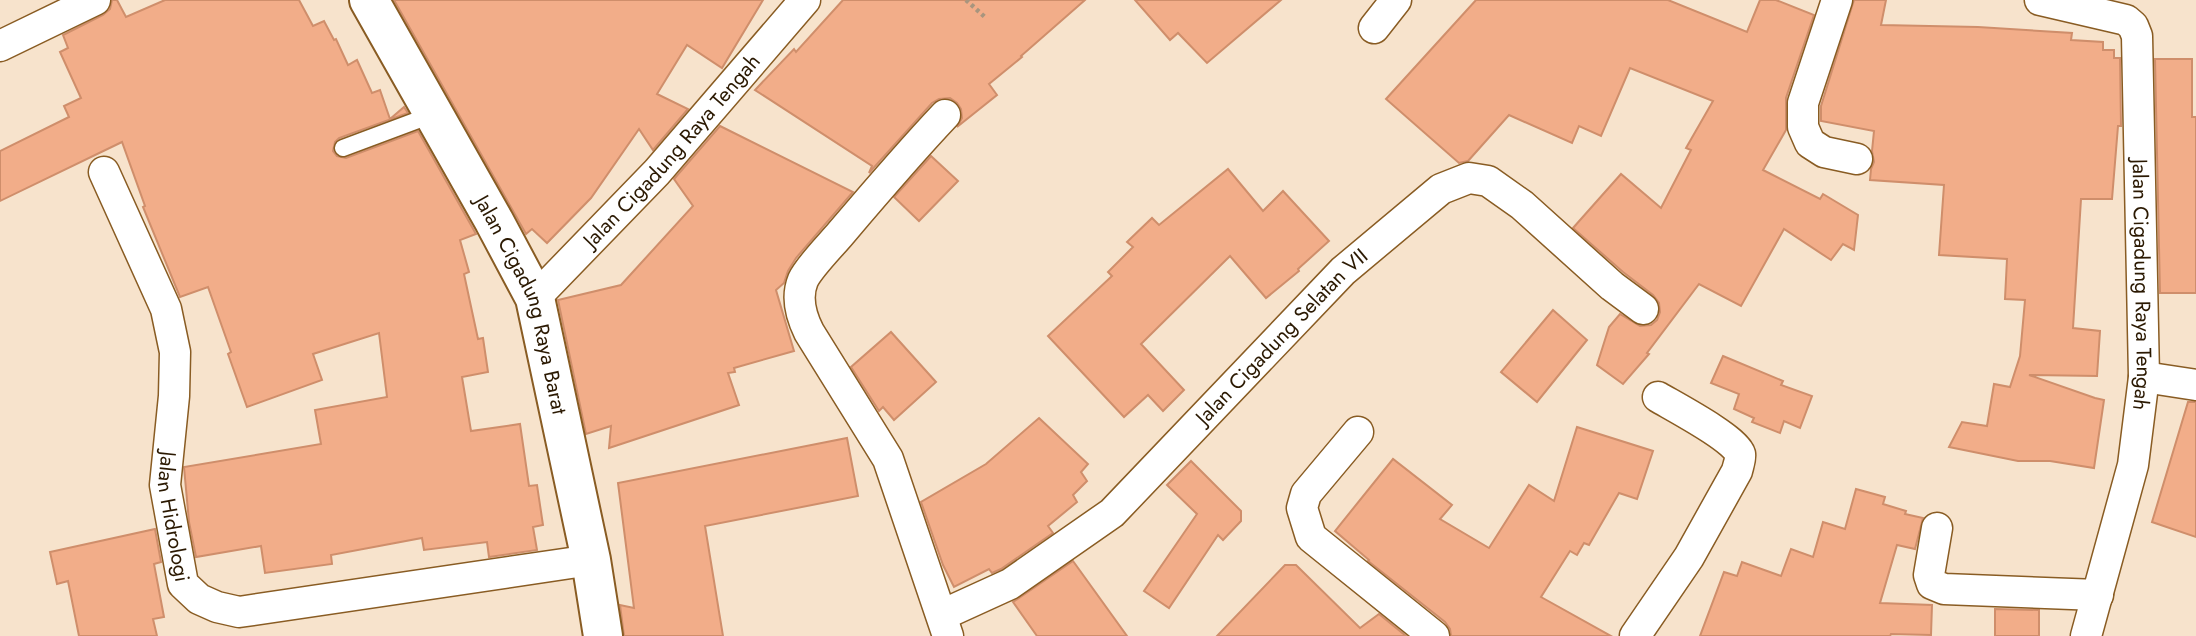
<svg xmlns="http://www.w3.org/2000/svg" width="2196" height="636" font-family="Jost,sans-serif">
  <style>
    .building { fill: #f2ad89; stroke: #cf8e6b; stroke-width: 2 }
    .lines { fill: none; stroke-linecap: round; stroke-linejoin: round }
    .service-casing { stroke: #895c23; stroke-width: 19 }
    .minor-casing { stroke: #895c23; stroke-width: 33 }
    .tertiary-casing { stroke: #895c23; stroke-width: 42 }
    .path { stroke: #a8957e; stroke-width: 4.5; stroke-dasharray: 3.5 3.5; stroke-linecap: butt }
    .service { stroke: #fff; stroke-width: 16 }
    .minor { stroke: #fff; stroke-width: 30 }
    .tertiary { stroke: #fff; stroke-width: 38 }
    .labels { text-anchor: middle; dominant-baseline: central; stroke-width: 5; stroke-linejoin: round; paint-order: stroke }
    .street-label { font-size: 21px; fill: #2b1902; stroke: #fff }
  </style>
  <rect width="100%" height="100%" fill="#f7e3cc"/>
  <!-- building -->
  <g class="building">
    <path d="M 112,0 L 117,0 L 126,17 L 165,0 L 299,0 L 313,26 L 324,21 L 334,40 L 336,39 L 348,65 L 357,60 L 372,93 L 380,90 L 390,119 L 404,107 L 408,113 L 339,138 L 335,142 L 333,151 L 337,156 L 346,158 L 418,131 L 476,234 L 460,240 L 469,272 L 464,274 L 478,339 L 483,338 L 488,372 L 462,377 L 471,431 L 520,424 L 529,486 L 537,485 L 543,525 L 533,527 L 537,550 L 489,557 L 487,542 L 424,550 L 422,538 L 331,555 L 332,564 L 265,573 L 261,546 L 196,557 L 189,522 L 184,467 L 321,444 L 315,410 L 387,397 L 379,333 L 313,354 L 322,380 L 247,407 L 228,354 L 231,352 L 208,287 L 180,297 L 143,207 L 145,206 L 122,142 L 0,201 L 0,151 L 69,117 L 64,106 L 81,98 L 60,52 L 68,48 L 63,35 L 103,15 L 110,9 Z"/>
    <path d="M 394,0 L 763,0 L 722,68 L 687,45 L 657,94 L 688,109 L 653,150 L 639,129 L 591,198 L 547,243 L 532,229 L 526,234 Z"/>
    <path d="M 843,0 L 1085,0 L 1021,56 L 1022,57 L 989,84 L 997,95 L 957,127 L 962,118 L 961,109 L 957,103 L 950,98 L 939,99 L 932,103 L 869,173 L 872,166 L 755,90 L 794,49 L 796,52 Z"/>
    <path d="M 1135,0 L 1281,0 L 1207,63 L 1178,33 L 1170,40 Z"/>
    <path d="M 1476,0 L 1668,0 L 1747,32 L 1760,0 L 1776,0 L 1814,15 L 1786,98 L 1786,130 L 1763,170 L 1820,199 L 1823,194 L 1858,215 L 1854,250 L 1843,244 L 1831,260 L 1784,229 L 1741,306 L 1699,284 L 1647,353 L 1649,354 L 1623,384 L 1597,365 L 1609,327 L 1620,314 L 1640,326 L 1651,325 L 1657,320 L 1660,312 L 1659,303 L 1653,295 L 1623,272 L 1573,228 L 1621,174 L 1661,208 L 1691,150 L 1686,148 L 1713,101 L 1630,68 L 1601,136 L 1579,126 L 1572,143 L 1509,115 L 1468,161 L 1459,163 L 1386,99 Z"/>
    <path d="M 1854,0 L 1886,0 L 1881,25 L 1978,27 L 2072,33 L 2071,40 L 2103,42 L 2103,50 L 2114,50 L 2114,58 L 2120,58 L 2121,126 L 2118,126 L 2112,199 L 2081,199 L 2073,328 L 2100,331 L 2097,376 L 2029,375 L 2095,398 L 2104,400 L 2094,468 L 2050,461 L 2018,461 L 1949,447 L 1962,422 L 1987,426 L 1994,384 L 2010,387 L 2020,356 L 2025,300 L 2005,299 L 2007,259 L 1939,255 L 1944,185 L 1870,180 L 1871,169 L 1874,162 L 1872,151 L 1874,131 L 1821,121 L 1821,106 Z"/>
    <path d="M 2155,59 L 2192,59 L 2192,117 L 2196,117 L 2196,293 L 2160,293 Z"/>
    <path d="M 720,126 L 853,192 L 796,258 L 788,271 L 784,283 L 776,290 L 794,351 L 734,368 L 735,372 L 728,373 L 739,405 L 609,448 L 611,426 L 586,434 L 558,300 L 621,285 L 693,206 L 674,179 Z"/>
    <path d="M 931,156 L 958,181 L 919,221 L 894,197 Z"/>
    <path d="M 1228,169 L 1263,211 L 1283,191 L 1329,241 L 1298,269 L 1299,271 L 1266,298 L 1230,256 L 1141,344 L 1184,390 L 1163,411 L 1148,395 L 1124,417 L 1048,336 L 1112,276 L 1108,272 L 1133,247 L 1127,242 L 1152,218 L 1159,225 Z"/>
    <path d="M 1553,310 L 1587,340 L 1537,402 L 1501,372 Z"/>
    <path d="M 891,332 L 936,382 L 894,420 L 883,407 L 879,411 L 851,367 Z"/>
    <path d="M 1723,356 L 1783,381 L 1781,385 L 1812,396 L 1800,428 L 1784,421 L 1780,433 L 1752,422 L 1754,418 L 1734,409 L 1739,394 L 1711,383 Z"/>
    <path d="M 2188,402 L 2196,402 L 2196,537 L 2152,522 Z"/>
    <path d="M 1039,418 L 1088,464 L 1081,472 L 1087,481 L 1073,495 L 1077,502 L 1048,526 L 1053,533 L 1001,569 L 992,573 L 989,569 L 954,587 L 943,565 L 921,502 L 986,464 Z"/>
    <path d="M 1577,427 L 1653,451 L 1637,499 L 1619,493 L 1589,545 L 1584,543 L 1577,555 L 1570,551 L 1541,597 L 1611,636 L 1451,636 L 1450,629 L 1445,622 L 1368,561 L 1369,560 L 1335,531 L 1393,459 L 1452,505 L 1440,519 L 1489,548 L 1529,485 L 1554,501 Z"/>
    <path d="M 847,438 L 858,496 L 705,526 L 723,636 L 624,636 L 620,605 L 634,608 L 618,483 Z"/>
    <path d="M 1191,461 L 1241,511 L 1241,521 L 1223,540 L 1218,535 L 1169,608 L 1144,591 L 1197,514 L 1167,485 Z"/>
    <path d="M 1856,489 L 1885,497 L 1883,504 L 1906,511 L 1905,514 L 1923,518 L 1915,549 L 1897,545 L 1880,603 L 1932,605 L 1931,635 L 1891,634 L 1890,636 L 1700,636 L 1724,572 L 1737,576 L 1742,562 L 1781,576 L 1791,549 L 1813,557 L 1823,522 L 1845,529 Z"/>
    <path d="M 155,529 L 161,562 L 154,564 L 164,617 L 153,619 L 157,636 L 79,636 L 68,581 L 57,584 L 50,552 Z"/>
    <path d="M 1073,561 L 1127,636 L 1037,636 L 1013,602 Z"/>
    <path d="M 1285,565 L 1296,565 L 1360,628 L 1379,614 L 1406,636 L 1217,636 Z"/>
    <path d="M 1995,609 L 2039,610 L 2039,636 L 1995,636 Z"/>
  </g>
  <g class="lines">
    <defs>
      <path id="service" d="M 343,148 L 434,114"/>
      <g id="minor">
        <path d="M 1837,0 L 1803,103 L 1803,127 L 1810,143 L 1824,152 L 1857,159"/>
        <path id="s1" d="M 2040,0 L 2126,20 L 2133,26 L 2137,36 L 2144,377 L 2133,465 L 2086,636"/>
        <path d="M 1374,28 L 1396,0"/>
        <path d="M 0,46 L 95,0"/>
        <path d="M 945,115 C 909,153 875,193 841,233 C 831,245 809,267 803,280 C 796,297 801,316 809,332 L 888,459 L 948,636"/>
        <path id="s2" d="M 104,172 L 166,309 L 175,352 L 174,396 L 165,485 L 183,584 L 199,599 L 217,607 L 239,612 L 591,560"/>
        <path id="s3" d="M 535,298 L 657,172 L 805,0"/>
        <path d="M 2144,377 L 2196,385"/>
        <path d="M 1358,432 L 1306,494 L 1302,508 L 1311,537 L 1434,636"/>
        <path d="M 1937,528 L 1929,575 L 1932,584 L 1944,589 L 2098,595"/>
        <path id="s4" d="M 942,615 L 1010,584 L 1112,513 L 1343,271 L 1441,189 L 1469,178 L 1488,181 L 1522,205 L 1612,286 L 1643,309"/>
        <path d="M 1635,636 L 1689,557 L 1737,471 C 1738,466 1741,459 1740,454 C 1736,439 1673,406 1658,397"/>
      </g>
      <g id="tertiary">
        <path id="s5" d="M 369,0 L 494,221 L 535,298 L 591,560 L 603,636"/>
      </g>
    </defs>
    <!-- service casing -->
    <use href="#service" class="service-casing"/>
    <!-- minor casing -->
    <use href="#minor" class="minor-casing"/>
    <!-- tertiary casing -->
    <use href="#tertiary" class="tertiary-casing"/>
    <!-- path -->
    <path class="path" d="M 966,0 L 986,18"/>
    <!-- service -->
    <use href="#service" class="service"/>
    <!-- minor -->
    <use href="#minor" class="minor"/>
    <!-- tertiary -->
    <use href="#tertiary" class="tertiary"/>
  </g>
  <g class="labels">
    <!-- street labels -->
    <g class="street-label">
      <text stroke="none"><textPath href="#s3" startOffset="201">Jalan Cigadung Raya Tengah</textPath></text>
      <text stroke="none"><textPath href="#s1" startOffset="357">Jalan Cigadung Raya Tengah</textPath></text>
      <text stroke="none"><textPath href="#s5" startOffset="343">Jalan Cigadung Raya Barat</textPath></text>
      <text stroke="none"><textPath href="#s4" startOffset="444">Jalan Cigadung Selatan VII</textPath></text>
      <text stroke="none"><textPath href="#s2" startOffset="360">Jalan Hidrologi</textPath></text>
    </g>
  </g>
</svg>
